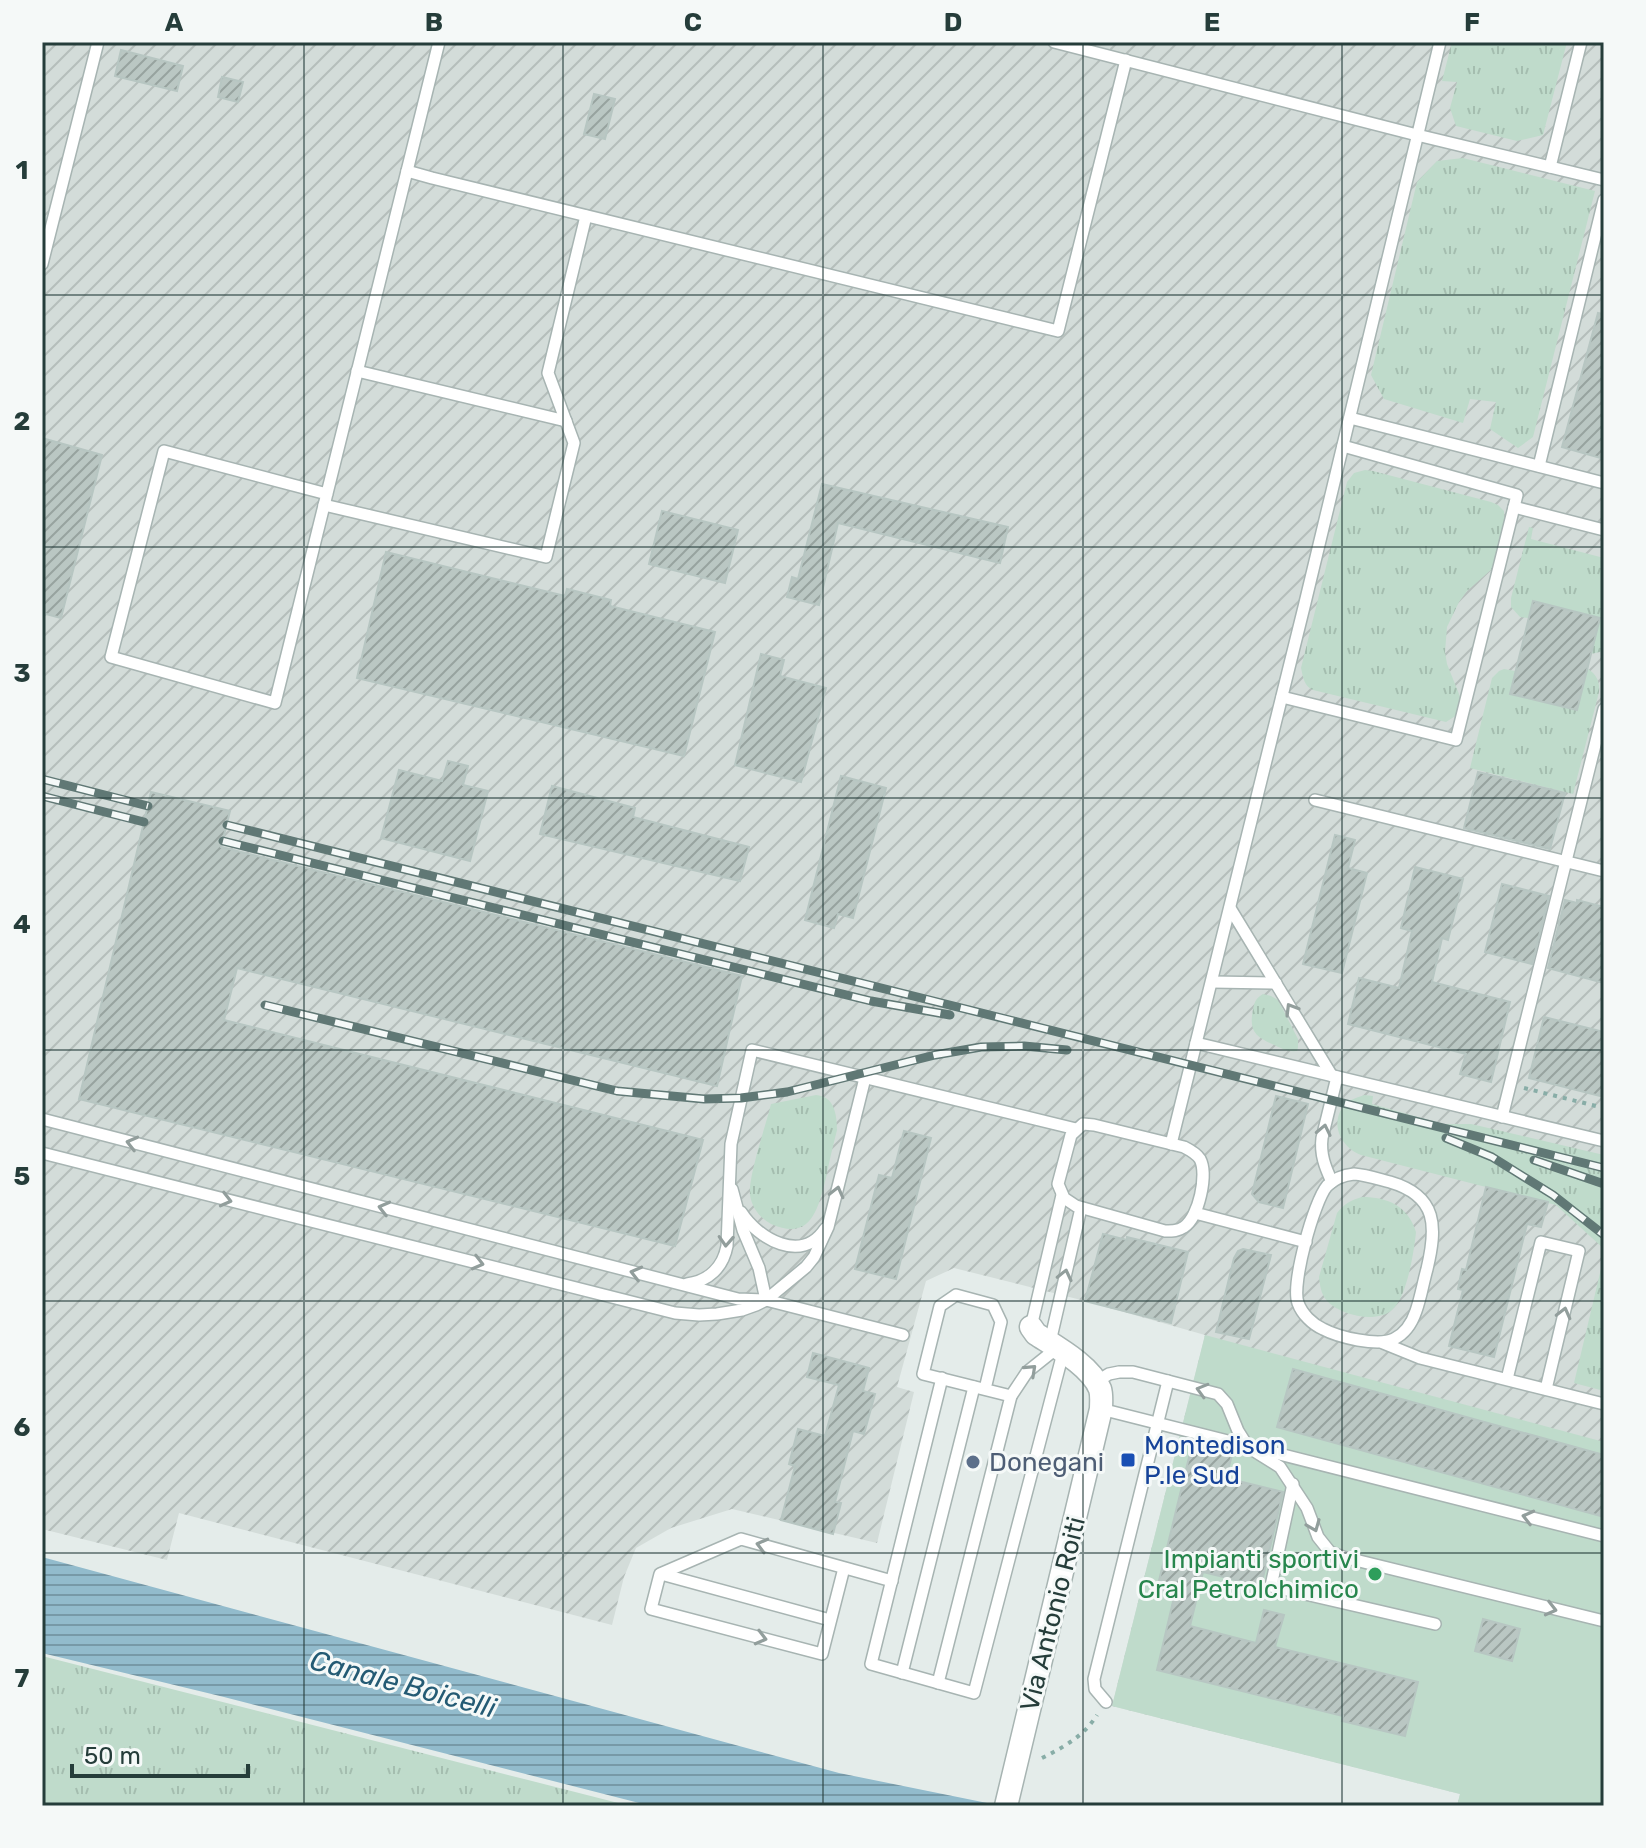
<svg xmlns="http://www.w3.org/2000/svg" width="1646" height="1848" font-family="Rubik,sans-serif">
  <style>
    .industrial { fill: url(#industrial-furrows) }
    .grass { fill: url(#grass-tufts) }
    .pitch { fill: #bfdbcb }
    .water { fill: url(#water-rules) }
    .building { fill: url(#building-hatch); stroke: #b7c6c2; stroke-width: 2 }
    .lines { fill: none; stroke-linecap: round; stroke-linejoin: round }
    .lane-casing { stroke: #a7b4b2; stroke-width: 14 }
    .street-casing { stroke: #a7b4b2; stroke-width: 25 }
    .path { stroke: #88ada7; stroke-width: 4; stroke-dasharray: 4 6; stroke-linecap: butt }
    .lane { stroke: #fff; stroke-width: 11 }
    .street { stroke: #fff; stroke-width: 22 }
    .rail-casing { stroke: #607875; stroke-width: 9 }
    .rail { stroke: #f5f9f8; stroke-width: 6; stroke-dasharray: 18; stroke-linecap: butt }
    .oneway { stroke: #929e9c }
    .grid { fill: none; stroke: #253d3a; stroke-width: 2; stroke-opacity: 0.55 }
    .transit-dot { fill: #1a4fb4; stroke: #f5f9f8; stroke-width: 3 }
    .service-dot { fill: #5c6f8a; stroke: #f5f9f8; stroke-width: 3 }
    .leisure-dot { fill: #2e9e5b; stroke: #f5f9f8; stroke-width: 3 }
    .labels { text-anchor: middle; dominant-baseline: central; stroke-width: 6; stroke-linejoin: round; paint-order: stroke }
    .transit-label { font-size: 26px; fill: #164399; stroke: #f5f9f8; text-anchor: start }
    .service-label { font-size: 26px; fill: #4e5e75; stroke: #f5f9f8; text-anchor: start }
    .leisure-label { font-size: 26px; fill: #27864d; stroke: #f5f9f8; text-anchor: end }
    .street-label { font-size: 26px; fill: #253d3a; stroke: #f5f9f8 }
    .water-label { font-size: 28px; font-style: italic; fill: #245b74; stroke: #f5f9f8 }
    .neatline { fill: none; stroke: #253d3a; stroke-width: 3 }
    .grid-label { font-size: 26px; text-anchor: middle; font-weight: bold; fill: #253d3a }
  </style>
  <defs>
    <pattern id="industrial-furrows" width="10" height="10" patternUnits="userSpaceOnUse" patternTransform="scale(2)"><rect width="10" height="10" fill="#d3dcd9"/><path d="M-1 1l2-2M0 10L10 0M9 11l2-2" fill="none" stroke="#b5bebb"/></pattern>
    <pattern id="grass-tufts" width="24" height="20" patternUnits="userSpaceOnUse" patternTransform="scale(2)"><rect width="24" height="20" fill="#bfdbcb"/><path d="M3 7l-1-3M5 7V3M7 7l1-3M15 17l-1-3M17 17v-4M19 17l1-3" fill="none" stroke="#a4bdaf"/></pattern>
    <pattern id="water-rules" width="6" height="5" patternUnits="userSpaceOnUse" patternTransform="scale(2)"><rect width="6" height="5" fill="#92bbcc"/><path d="M0 2.5h6" fill="none" stroke="#7799a7"/></pattern>
    <pattern id="building-hatch" width="6" height="6" patternUnits="userSpaceOnUse" patternTransform="scale(2)"><rect width="6" height="6" fill="#bac7c3"/><path d="M-1 1l2-2M0 6l6-6M5 7l2-2" fill="none" stroke="#97a39f"/></pattern>
  </defs>
  <rect width="100%" height="100%" fill="#e4ecea"/>
  <!-- industrial -->
  <path class="industrial" d="M 42,42 L 1604,42 L 1604,1806 L 1457,1806 L 1460,1794 L 1112,1706 L 1205,1335 L 1085,1301 L 954,1268 L 926,1281 L 897,1387 L 914,1392 L 877,1543 L 732,1509 L 671,1528 L 636,1548 L 624,1577 L 612,1625 L 179,1513 L 167,1560 L 42,1529 Z"/>
  <!-- grass -->
  <g class="grass">
    <path d="M 1452,42 L 1567,42 L 1543,135 L 1517,141 L 1456,126 L 1450,108 L 1457,82 L 1442,81 Z"/>
    <path d="M 1463,158 L 1595,191 L 1533,437 L 1518,448 L 1490,429 L 1496,402 L 1470,399 L 1463,423 L 1384,399 L 1371,375 L 1417,182 L 1437,161 Z"/>
    <path d="M 1365,470 L 1373,471 L 1491,502 L 1498,505 L 1504,511 L 1505,526 L 1496,562 L 1492,569 L 1467,591 L 1459,602 L 1447,627 L 1445,652 L 1447,664 L 1461,699 L 1457,715 L 1446,722 L 1313,690 C 1304,686 1303,677 1301,668 L 1347,482 L 1354,473 Z"/>
    <path d="M 1529,527 L 1533,528 L 1531,539 L 1604,558 L 1604,651 L 1591,654 L 1600,618 L 1533,601 L 1528,618 L 1520,617 L 1511,607 L 1511,598 Z"/>
    <path d="M 1504,669 L 1515,671 L 1510,694 L 1577,710 L 1588,669 C 1597,675 1600,682 1599,692 L 1573,794 L 1470,768 L 1492,678 L 1499,671 Z"/>
    <path d="M 1263,994 L 1271,996 L 1278,1000 L 1298,1039 L 1298,1047 L 1297,1051 C 1287,1052 1281,1048 1272,1044 C 1254,1036 1249,1030 1253,1009 C 1255,1001 1256,998 1263,994 Z"/>
    <path d="M 816,1095 C 834,1096 837,1114 837,1130 C 833,1146 829,1162 826,1178 C 818,1208 812,1242 771,1224 C 760,1218 752,1208 750,1195 C 748,1177 766,1125 771,1104 Z"/>
    <path d="M 1364,1095 L 1373,1096 L 1372,1104 L 1442,1124 L 1471,1124 L 1604,1155 L 1604,1249 L 1556,1205 L 1361,1155 C 1343,1148 1330,1127 1342,1108 C 1346,1101 1356,1098 1364,1095 Z"/>
    <path d="M 1362,1197 C 1388,1197 1408,1206 1416,1232 C 1414,1252 1407,1297 1392,1310 C 1376,1324 1340,1315 1327,1301 C 1321,1294 1320,1286 1319,1277 L 1337,1213 C 1344,1204 1351,1200 1362,1197 Z"/>
    <path d="M 1604,1256 L 1604,1391 L 1574,1383 Z"/>
    <path d="M 42,1656 L 630,1806 L 42,1806 Z"/>
  </g>
  <!-- pitch -->
  <path class="pitch" d="M 1205,1335 L 1604,1442 L 1604,1806 L 1457,1806 L 1460,1794 L 1112,1706 Z"/>
  <!-- water -->
  <path class="water" d="M 42,1557 L 839,1773 L 1002,1806 L 651,1806 L 224,1697 L 42,1653 Z"/>
  <!-- building -->
  <g class="building">
    <path d="M 121,50 L 183,66 L 177,91 L 115,76 Z"/>
    <path d="M 222,77 L 243,82 L 238,102 L 218,97 Z"/>
    <path d="M 594,94 L 615,99 L 605,139 L 584,134 Z"/>
    <path d="M 1598,313 L 1604,314 L 1604,459 L 1562,447 Z"/>
    <path d="M 42,438 L 102,455 L 61,618 L 42,613 Z"/>
    <path d="M 822,484 L 1008,527 L 1000,563 L 838,523 L 819,605 L 787,597 L 792,577 L 798,579 Z"/>
    <path d="M 662,511 L 738,530 L 725,583 L 649,564 Z"/>
    <path d="M 386,552 L 565,596 L 567,589 L 611,600 L 610,606 L 715,632 L 684,756 L 357,678 Z"/>
    <path d="M 1533,601 L 1600,618 L 1577,710 L 1510,694 Z"/>
    <path d="M 761,654 L 784,660 L 780,676 L 826,688 L 801,782 L 735,765 Z"/>
    <path d="M 448,761 L 468,766 L 463,785 L 488,791 L 470,861 L 381,838 L 399,770 L 442,781 Z"/>
    <path d="M 1478,772 L 1565,793 L 1550,849 L 1464,828 Z"/>
    <path d="M 841,776 L 886,788 L 853,918 L 838,914 L 834,928 L 805,920 Z"/>
    <path d="M 552,786 L 635,808 L 633,817 L 749,847 L 740,881 L 540,834 Z"/>
    <path d="M 151,792 L 230,811 L 221,847 L 742,976 L 717,1086 L 237,968 L 224,1020 L 703,1140 L 675,1246 L 79,1099 Z"/>
    <path d="M 1335,835 L 1355,840 L 1348,868 L 1367,873 L 1342,973 L 1303,964 Z"/>
    <path d="M 1415,867 L 1463,879 L 1448,940 L 1442,938 L 1432,982 L 1510,1002 L 1491,1082 L 1460,1074 L 1466,1054 L 1348,1024 L 1359,978 L 1399,988 L 1412,931 L 1401,928 Z"/>
    <path d="M 1502,884 L 1549,896 L 1532,964 L 1485,952 Z"/>
    <path d="M 1565,900 L 1577,903 L 1577,900 L 1604,907 L 1604,983 L 1548,968 Z"/>
    <path d="M 1544,1017 L 1604,1032 L 1604,1097 L 1529,1078 Z"/>
    <path d="M 1276,1096 L 1308,1104 L 1283,1208 L 1259,1202 L 1252,1194 Z"/>
    <path d="M 904,1131 L 931,1138 L 896,1279 L 855,1269 L 879,1175 L 892,1178 Z"/>
    <path d="M 1486,1187 L 1548,1202 L 1541,1227 L 1527,1224 L 1494,1357 L 1449,1346 L 1463,1290 L 1458,1289 L 1462,1269 L 1466,1270 Z"/>
    <path d="M 1103,1234 L 1127,1240 L 1127,1237 L 1188,1252 L 1171,1323 L 1085,1301 Z"/>
    <path d="M 1243,1249 L 1271,1255 L 1249,1339 L 1216,1332 L 1234,1258 L 1238,1251 Z"/>
    <path d="M 813,1353 L 869,1368 L 863,1391 L 875,1394 L 864,1434 L 853,1431 L 835,1502 L 841,1503 L 833,1534 L 781,1520 L 795,1466 L 789,1464 L 798,1429 L 825,1436 L 839,1385 L 807,1377 Z"/>
    <path d="M 1293,1369 L 1604,1455 L 1604,1517 L 1277,1427 Z"/>
    <path d="M 1193,1441 L 1233,1451 L 1226,1478 L 1283,1492 L 1261,1586 L 1203,1572 L 1190,1626 L 1256,1643 L 1264,1610 L 1284,1615 L 1275,1647 L 1418,1682 L 1405,1736 L 1342,1721 L 1343,1716 L 1157,1670 L 1175,1593 L 1157,1589 Z"/>
    <path d="M 1483,1619 L 1520,1629 L 1512,1661 L 1475,1651 Z"/>
  </g>
  <g class="lines">
    <defs>
      <g id="lane">
        <path d="M 1054,42 L 1417,135 L 1604,180"/>
        <path d="M 1550,167 L 1581,42"/>
        <path d="M 407,171 L 432,178 L 1058,331 L 1126,60"/>
        <path d="M 42,264 L 98,42"/>
        <path d="M 357,371 L 566,421"/>
        <path d="M 1350,418 L 1604,483"/>
        <path d="M 1539,466 L 1604,200"/>
        <path d="M 327,494 L 164,451 L 111,657 L 275,703 L 439,42"/>
        <path d="M 324,505 L 546,557 L 574,443 L 548,373 L 586,216"/>
        <path d="M 1514,507 L 1604,530"/>
        <path d="M 1282,697 L 1456,740 L 1514,507 L 1517,495 L 1343,446"/>
        <path d="M 1315,800 L 1604,871"/>
        <path d="M 1230,908 L 1332,1076"/>
        <path d="M 1212,982 L 1276,983"/>
        <path d="M 1196,1043 L 1604,1141"/>
        <path d="M 1502,1117 L 1604,709"/>
        <path d="M 42,1119 L 738,1299 L 766,1300 L 903,1335"/>
        <path d="M 1083,1124 L 1094,1125 L 1184,1147 C 1190,1150 1196,1153 1200,1159 C 1208,1174 1199,1217 1184,1227 C 1178,1231 1173,1231 1165,1231 L 1076,1206 L 1064,1198 L 1058,1184 L 1071,1135 Z"/>
        <path d="M 1171,1144 L 1304,607 L 1440,42"/>
        <path d="M 42,1153 L 675,1313 L 699,1315 L 717,1314 L 742,1310 L 756,1305 L 766,1300 L 806,1267 L 814,1257 L 828,1227 L 865,1078"/>
        <path d="M 1354,1174 C 1367,1175 1378,1179 1390,1182 C 1438,1196 1437,1227 1427,1269 C 1423,1283 1421,1297 1416,1311 C 1412,1323 1406,1333 1394,1339 C 1378,1347 1338,1337 1323,1329 C 1312,1324 1302,1314 1298,1303 C 1291,1284 1314,1201 1327,1186 C 1335,1178 1343,1175 1354,1174 Z"/>
        <path d="M 1332,1182 C 1325,1167 1320,1154 1322,1138 L 1337,1077"/>
        <path d="M 732,1189 L 743,1230 L 759,1268 L 766,1300"/>
        <path d="M 741,1212 C 758,1239 802,1264 825,1229"/>
        <path d="M 1195,1213 L 1306,1242"/>
        <path d="M 687,1284 C 709,1281 723,1267 727,1246 L 731,1144 L 752,1050 L 1076,1129"/>
        <path d="M 1031,1327 L 1062,1195"/>
        <path d="M 1050,1342 L 1081,1208"/>
        <path d="M 1383,1343 L 1420,1358 L 1604,1404"/>
        <path d="M 942,1378 L 871,1664 L 974,1693 L 1063,1353"/>
        <path d="M 1507,1379 L 1541,1242 L 1579,1251 L 1546,1389"/>
        <path d="M 1096,1382 L 1109,1374 L 1119,1372 L 1133,1372 L 1218,1394 L 1227,1404 L 1238,1431 L 1248,1447 L 1280,1467 L 1307,1508 L 1318,1537 L 1330,1552 L 1343,1557 L 1604,1621"/>
        <path d="M 1011,1396 L 1027,1372 L 1057,1348"/>
        <path d="M 1101,1409 L 1604,1536"/>
        <path d="M 1293,1484 L 1271,1586 L 1435,1624"/>
        <path d="M 844,1568 L 822,1654 L 651,1609 L 660,1574 L 741,1539 L 892,1581"/>
        <path d="M 661,1574 L 830,1620"/>
        <path d="M 902,1673 L 974,1387"/>
        <path d="M 938,1683 L 1011,1396 L 923,1374 L 940,1306 L 956,1295 L 993,1305 L 1001,1322 L 985,1389"/>
        <path d="M 1106,1702 L 1095,1689 L 1094,1679 L 1168,1381"/>
      </g>
      <path id="street" d="M 1006,1806 L 1101,1409 C 1101,1403 1102,1395 1100,1389 C 1091,1366 1056,1347 1036,1334 L 1031,1327"/>
    </defs>
    <!-- lane casing -->
    <use href="#lane" class="lane-casing"/>
    <!-- street casing -->
    <use href="#street" class="street-casing"/>
    <!-- path -->
    <g class="path">
      <path d="M 1524,1088 L 1604,1108"/>
      <path d="M 1042,1758 C 1064,1747 1084,1736 1097,1715"/>
    </g>
    <!-- lane -->
    <use href="#lane" class="lane"/>
    <!-- street -->
    <use href="#street" class="street"/>
    <defs>
      <g id="rail">
        <path d="M 42,779 L 148,806"/>
        <path d="M 42,796 L 144,822"/>
        <path d="M 227,825 L 1604,1168"/>
        <path d="M 223,841 L 871,1001 L 950,1015"/>
        <path d="M 265,1005 L 617,1091 L 704,1099 L 741,1098 L 787,1092 L 935,1055 L 981,1047 L 1024,1046 L 1067,1050"/>
        <path d="M 1446,1138 L 1492,1157 L 1553,1195 L 1604,1235"/>
        <path d="M 1534,1160 L 1604,1184"/>
      </g>
    </defs>
    <!-- rail casing -->
    <use href="#rail" class="rail-casing"/>
    <!-- rail -->
    <use href="#rail" class="rail"/>
  </g>
  <!-- one-way arrows -->
  <defs><path id="oneway-chevron" d="M-2-3.5L2.5 0L-2 3.5" fill="none" stroke-width="1.6" stroke-linecap="round" stroke-linejoin="round" transform="scale(2)"/></defs>
  <g class="oneway">
    <use href="#oneway-chevron" transform="translate(1291 1009) rotate(-121)"/>
    <use href="#oneway-chevron" transform="translate(1324 1130) rotate(-78)"/>
    <use href="#oneway-chevron" transform="translate(132 1143) rotate(-166)"/>
    <use href="#oneway-chevron" transform="translate(837 1192) rotate(-76)"/>
    <use href="#oneway-chevron" transform="translate(226 1200) rotate(14)"/>
    <use href="#oneway-chevron" transform="translate(384 1208) rotate(-166)"/>
    <use href="#oneway-chevron" transform="translate(726 1241) rotate(93)"/>
    <use href="#oneway-chevron" transform="translate(478 1263) rotate(14)"/>
    <use href="#oneway-chevron" transform="translate(636 1273) rotate(-166)"/>
    <use href="#oneway-chevron" transform="translate(1065 1275) rotate(-77)"/>
    <use href="#oneway-chevron" transform="translate(1564 1313) rotate(-76)"/>
    <use href="#oneway-chevron" transform="translate(1031 1370) rotate(-43)"/>
    <use href="#oneway-chevron" transform="translate(1202 1390) rotate(-164)"/>
    <use href="#oneway-chevron" transform="translate(1528 1517) rotate(-166)"/>
    <use href="#oneway-chevron" transform="translate(1314 1526) rotate(68)"/>
    <use href="#oneway-chevron" transform="translate(762 1545) rotate(-165)"/>
    <use href="#oneway-chevron" transform="translate(1551 1609) rotate(14)"/>
    <use href="#oneway-chevron" transform="translate(761 1638) rotate(15)"/>
  </g>
  <!-- grid -->
  <path class="grid" d="M 304,42 L 304,1806M 563,42 L 563,1806M 823,42 L 823,1806M 1083,42 L 1083,1806M 1342,42 L 1342,1806M 42,295 L 1604,295M 42,547 L 1604,547M 42,798 L 1604,798M 42,1050 L 1604,1050M 42,1301 L 1604,1301M 42,1553 L 1604,1553"/>
  <!-- markers -->
  <rect class="transit-dot" x="1120" y="1452" width="16" height="16" rx="4"/>
  <circle class="service-dot" cx="973" cy="1462" r="8"/>
  <circle class="leisure-dot" cx="1375" cy="1574" r="8"/>
  <g class="labels">
    <!-- transit labels -->
    <g class="transit-label">
      <text x="1144" y="1445">Montedison<tspan x="1144" dy="30">P.le Sud</tspan></text>
    </g>
    <!-- service labels -->
    <g class="service-label">
      <text x="989" y="1462">Donegani</text>
    </g>
    <!-- leisure labels -->
    <g class="leisure-label">
      <text x="1359" y="1559">Impianti sportivi<tspan x="1359" dy="30">Cral Petrolchimico</tspan></text>
    </g>
    <!-- street labels -->
    <g class="street-label">
      <text transform="translate(1053 1614) rotate(-76)">Via Antonio Roiti</text>
    </g>
    <!-- water labels -->
    <g class="water-label">
      <text transform="translate(403 1684) rotate(15)">Canale Boicelli</text>
    </g>
  </g>
  <!-- border -->
  <rect width="1646" height="1848" fill="none" stroke="#f5f9f8" stroke-width="88"/>
  <!-- scale -->
  <path d="M72 1764v12h176v-12" fill="none" stroke="#253d3a" stroke-width="4"/>
  <text x="84" y="1764" font-size="24" fill="#253d3a" stroke="#f5f9f8" stroke-width="6" paint-order="stroke">50 m</text>
  <rect x="44" y="44" width="1558" height="1760" class="neatline"/>
  <g class="grid-label">
    <text x="174" y="31">A</text>
    <text x="434" y="31">B</text>
    <text x="693" y="31">C</text>
    <text x="953" y="31">D</text>
    <text x="1212" y="31">E</text>
    <text x="1472" y="31">F</text>
    <text x="22" y="179">1</text>
    <text x="22" y="430">2</text>
    <text x="22" y="682">3</text>
    <text x="22" y="933">4</text>
    <text x="22" y="1185">5</text>
    <text x="22" y="1436">6</text>
    <text x="22" y="1687">7</text>
  </g>
</svg>
